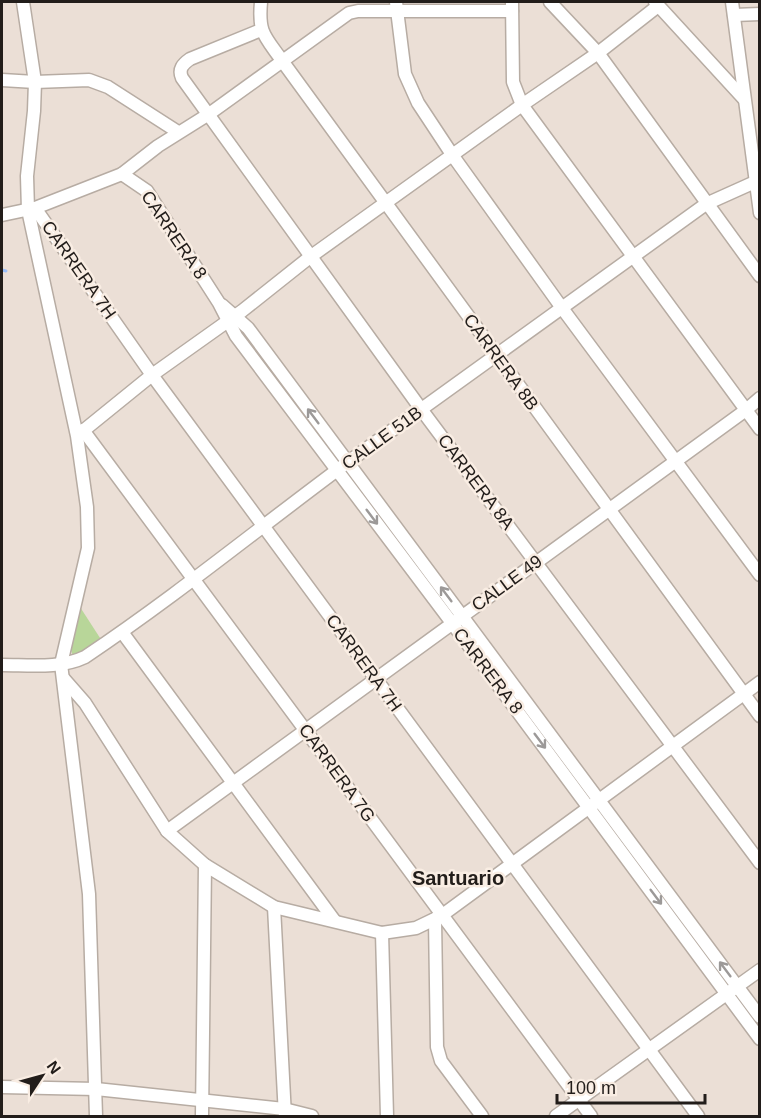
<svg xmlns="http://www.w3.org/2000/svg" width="761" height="1118" font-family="Arial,sans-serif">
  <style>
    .green { fill: #b8d699 }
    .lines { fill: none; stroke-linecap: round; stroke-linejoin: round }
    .stream { stroke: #9bc0fa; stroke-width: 3 }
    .minor-casing { stroke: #b7aca3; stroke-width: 15 }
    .minor { stroke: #fff; stroke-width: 12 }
    .oneway { stroke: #9c9998 }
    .labels { text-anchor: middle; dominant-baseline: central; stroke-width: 5; stroke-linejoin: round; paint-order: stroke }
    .street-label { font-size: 18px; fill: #221d1a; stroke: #f9ede3 }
    .neighbourhood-label { font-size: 20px; font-weight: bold; fill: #221d1a; stroke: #f9ede3 }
  </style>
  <rect width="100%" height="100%" fill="#ebdfd6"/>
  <!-- green -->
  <path class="green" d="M 80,607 L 102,641 L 84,653 L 73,656 L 71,650 L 77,609 Z"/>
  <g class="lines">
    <!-- stream -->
    <path class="stream" d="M 2,270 L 6,271"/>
    <defs>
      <g id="minor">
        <path d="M 23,2 L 35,82 L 34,111 L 27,176 L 28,210 L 77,436 L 87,507 L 88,548 L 61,664 L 89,894 L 96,1116"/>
        <path d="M 261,2 C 258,34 265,36 283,62 L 760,716"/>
        <path d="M 396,2 L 405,74 L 418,103 L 453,156 L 562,308 L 760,575"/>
        <path d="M 512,2 L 513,82 L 522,105 L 760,429"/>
        <path d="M 550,2 L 598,53 L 760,276"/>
        <path d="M 655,2 L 744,99"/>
        <path d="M 732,2 L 760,213"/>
        <path d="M 734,15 L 760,14"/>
        <path d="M 261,30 L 190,59 C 183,64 178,69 182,78 L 421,409 L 760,863"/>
        <path d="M 2,80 L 35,82 L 89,80 L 108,87 L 178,132"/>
        <path d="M 122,174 L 147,191 L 219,303 L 236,336 L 452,623 L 760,1039"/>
        <path d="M 35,208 L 152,375 L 698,1116"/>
        <path d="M 2,215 L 35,208 L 122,174 L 158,146 L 209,114 L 349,13 L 358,11 L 512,11"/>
        <path d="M 222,305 L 248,328 L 760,1017"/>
        <path d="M 83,430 L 591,1116"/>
        <path d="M 78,435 L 152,375 L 242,311 L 310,257 L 522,105 L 598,53 L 658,6"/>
        <path d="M 122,632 L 334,920"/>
        <path d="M 2,665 C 29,665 60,669 85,657 C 176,596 260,527 348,462 C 467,375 587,290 706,204 L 755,182"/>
        <path d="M 64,679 L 85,703 L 167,831 L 205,865 L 274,907 L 382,933 L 416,928 L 441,916 L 760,682"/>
        <path d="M 167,831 L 746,410 L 760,398"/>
        <path d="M 274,907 L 285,1116"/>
        <path d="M 435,919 L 437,1047 L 441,1061 L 482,1116"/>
        <path d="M 382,933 L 387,1116"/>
        <path d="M 2,1087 L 96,1089 L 284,1109 L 312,1116"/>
        <path d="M 202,1116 L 205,865"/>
        <path d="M 556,1116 L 760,970"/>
      </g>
    </defs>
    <!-- minor casing -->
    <use href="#minor" class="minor-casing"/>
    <!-- minor -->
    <use href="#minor" class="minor"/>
  </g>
  <!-- one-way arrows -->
  <defs><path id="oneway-shaft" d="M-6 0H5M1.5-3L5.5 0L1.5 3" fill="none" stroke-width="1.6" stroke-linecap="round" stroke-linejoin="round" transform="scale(1.5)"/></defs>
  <g class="oneway">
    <use href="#oneway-shaft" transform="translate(313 416) rotate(-127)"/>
    <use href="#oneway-shaft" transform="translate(372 517) rotate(53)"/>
    <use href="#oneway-shaft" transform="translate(446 594) rotate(-127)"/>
    <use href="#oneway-shaft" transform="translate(540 741) rotate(53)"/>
    <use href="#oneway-shaft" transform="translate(656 897) rotate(53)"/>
    <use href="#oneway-shaft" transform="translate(725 969) rotate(-127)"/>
  </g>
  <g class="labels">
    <!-- street labels -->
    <g class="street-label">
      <text transform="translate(174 235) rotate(56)">CARRERA 8</text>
      <text transform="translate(79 270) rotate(55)">CARRERA 7H</text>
      <text transform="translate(501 362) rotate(54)">CARRERA 8B</text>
      <text transform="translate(382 438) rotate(-36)">CALLE 51B</text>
      <text transform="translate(476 482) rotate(53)">CARRERA 8A</text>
      <text transform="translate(507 583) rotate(-36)">CALLE 49</text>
      <text transform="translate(364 663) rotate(54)">CARRERA 7H</text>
      <text transform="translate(488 671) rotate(53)">CARRERA 8</text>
      <text transform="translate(337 773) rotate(54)">CARRERA 7G</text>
    </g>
    <!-- neighbourhood labels -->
    <g class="neighbourhood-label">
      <text x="458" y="878">Santuario</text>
    </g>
  </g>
  <!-- border -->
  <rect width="761" height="1118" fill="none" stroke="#221d1a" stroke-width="6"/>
  <!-- north arrow -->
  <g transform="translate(42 1076) rotate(54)" stroke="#f9ede3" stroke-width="4.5" paint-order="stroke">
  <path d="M0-4.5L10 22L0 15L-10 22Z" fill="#221d1a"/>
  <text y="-9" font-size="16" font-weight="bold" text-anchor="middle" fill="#221d1a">N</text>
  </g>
  <!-- scale -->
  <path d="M557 1094v9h148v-9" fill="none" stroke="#221d1a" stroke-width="3"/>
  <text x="566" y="1094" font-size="18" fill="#221d1a" stroke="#f9ede3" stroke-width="4.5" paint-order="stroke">100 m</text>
</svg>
